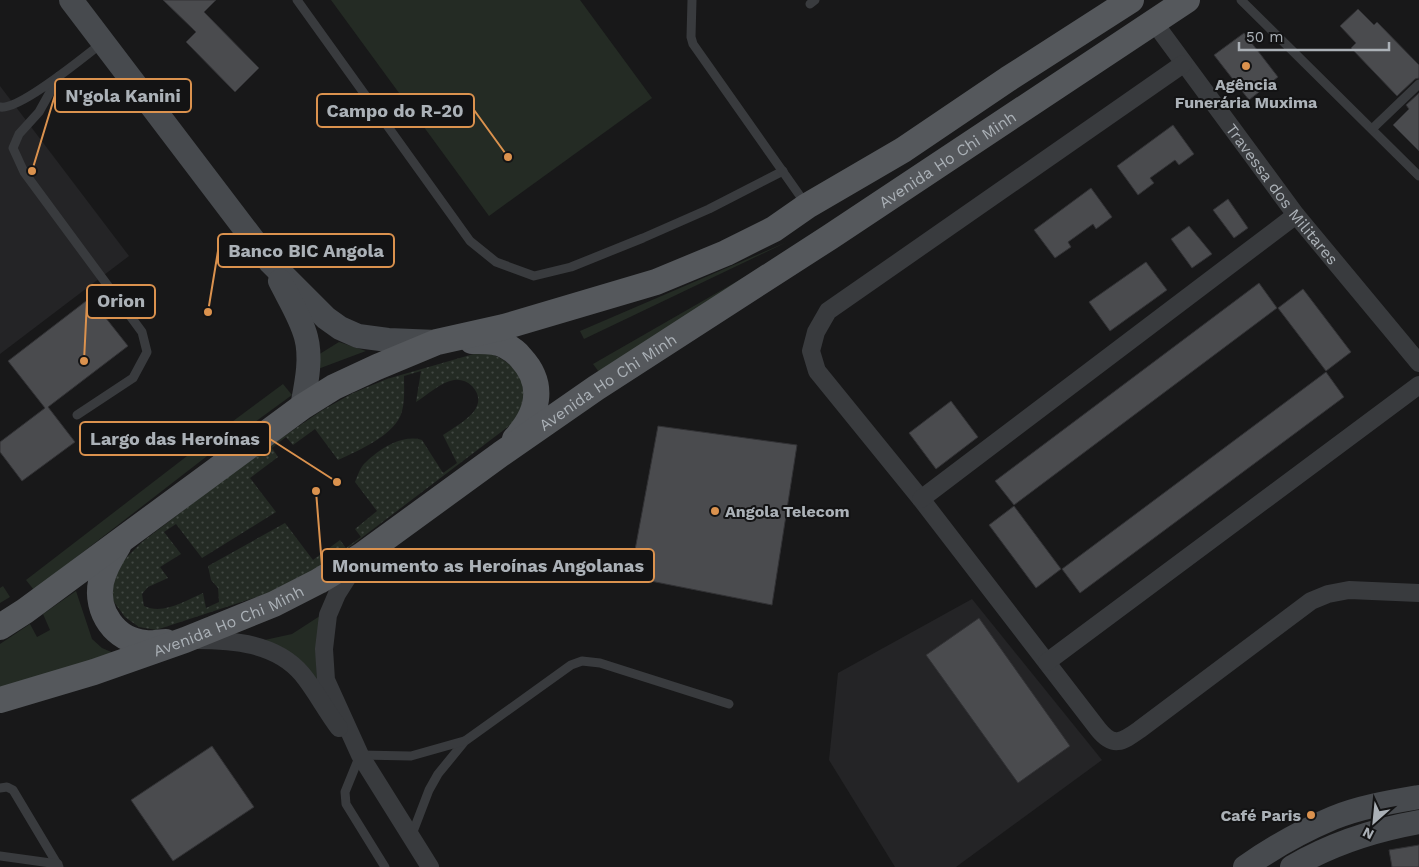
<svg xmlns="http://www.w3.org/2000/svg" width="1419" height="867" font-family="'Work Sans',sans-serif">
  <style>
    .built { fill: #242426 }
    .grass { fill: #242b24 }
    .park { fill: url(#park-dots); fill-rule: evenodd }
    .building { fill: #4a4b4e; stroke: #323235 }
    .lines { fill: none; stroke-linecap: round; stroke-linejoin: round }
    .lane { stroke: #393b3e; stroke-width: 9 }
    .street { stroke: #393b3e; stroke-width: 18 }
    .secondary { stroke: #474a4e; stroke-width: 24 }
    .primary { stroke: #55585c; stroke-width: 26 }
    .poi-dot { fill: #db924e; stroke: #131314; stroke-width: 2 }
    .labels { text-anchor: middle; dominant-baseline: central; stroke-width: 4; stroke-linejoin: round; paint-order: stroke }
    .poi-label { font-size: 16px; font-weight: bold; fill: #abb1b7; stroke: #131314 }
    .street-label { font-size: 16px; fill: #abb1b7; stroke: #131314 }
    .leader { fill: none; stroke: #db924e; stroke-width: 2 }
    .callout-dot { fill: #db924e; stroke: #131314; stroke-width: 2 }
    .callout { fill: #131314; stroke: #db924e; stroke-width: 2 }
    .callout-label { font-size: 18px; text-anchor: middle; font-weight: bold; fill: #abb1b7 }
  </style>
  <defs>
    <pattern id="park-dots" width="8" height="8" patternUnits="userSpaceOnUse" patternTransform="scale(1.25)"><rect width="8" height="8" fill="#242b24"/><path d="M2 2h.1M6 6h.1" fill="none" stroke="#414742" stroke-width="1.8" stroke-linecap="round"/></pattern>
  </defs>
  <rect width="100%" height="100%" fill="#181819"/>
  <!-- built -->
  <g class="built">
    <path d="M 0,86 L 129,256 L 0,354 Z"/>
    <path d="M 972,599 L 1102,760 L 956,867 L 895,867 L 829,760 L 838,673 Z"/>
  </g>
  <!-- grass -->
  <g class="grass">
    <path d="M 331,0 L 580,0 L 652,98 L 489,216 Z"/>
    <path d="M 787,242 L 584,339 L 580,331 Z"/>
    <path d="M 795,248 L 599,372 L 593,364 Z"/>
    <path d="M 339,342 L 366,351 L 318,369 L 318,355 Z"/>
    <path d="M 283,384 L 292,395 L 221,447 L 213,436 Z"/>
    <path d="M 204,443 L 211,453 L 34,590 L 26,580 Z"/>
    <path d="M 3,586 L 10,597 L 0,603 L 0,588 Z"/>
    <path d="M 76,591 L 92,639 L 102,648 L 116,654 L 0,692 L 0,644 L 30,624 L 37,637 L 50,630 L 43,614 Z"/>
    <path d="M 323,614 L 316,648 L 317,680 L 260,641 L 292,634 Z"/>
  </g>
  <!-- park -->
  <path class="park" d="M 484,351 C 521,364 536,387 513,423 L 331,561 L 269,593 L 156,630 L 139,627 L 125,617 L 111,598 L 115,569 L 142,542 L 252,458 L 321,411 L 353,393 L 387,379 ZM 421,371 L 416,402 C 427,395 441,382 454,380 C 460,379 467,381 472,386 C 492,408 459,424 443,435 L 457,463 L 443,473 L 422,440 C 403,434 381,448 366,462 C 360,467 358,475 355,482 L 377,511 L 355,529 L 361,537 L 346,548 L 340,540 L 313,560 L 285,523 L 208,566 L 211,580 L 218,588 L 219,602 L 206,608 L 203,593 C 185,601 163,615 144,606 L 142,594 L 148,587 L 168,578 L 160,567 L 181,554 L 164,532 L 176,524 L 202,558 L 276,512 L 250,478 L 278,457 L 272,448 L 286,437 L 293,445 L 315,429 L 338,460 C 358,451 397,434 402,411 C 405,401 404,387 404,376 Z"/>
  <!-- building -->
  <g class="building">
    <path d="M 163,0 L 216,0 L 204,12 L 259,68 L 235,92 L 186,42 L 196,32 Z"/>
    <path d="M 1358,9 L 1374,25 L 1377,22 L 1419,65 L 1419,78 L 1415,79 L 1397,96 L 1351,48 L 1356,43 L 1340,26 Z"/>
    <path d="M 1244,33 L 1278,77 L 1249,100 L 1214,55 Z"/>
    <path d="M 1419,93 L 1419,151 L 1393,125 L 1409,109 L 1406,105 Z"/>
    <path d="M 1173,125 L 1194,154 L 1179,165 L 1175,160 L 1150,178 L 1154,183 L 1138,195 L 1117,166 Z"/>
    <path d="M 1091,188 L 1112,217 L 1096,229 L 1093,224 L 1068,242 L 1071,247 L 1055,258 L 1034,230 Z"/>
    <path d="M 1228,199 L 1248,228 L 1234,238 L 1213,210 Z"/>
    <path d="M 1189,226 L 1212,254 L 1192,268 L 1171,239 Z"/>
    <path d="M 1146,262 L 1167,290 L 1110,331 L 1089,302 Z"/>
    <path d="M 1259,283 L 1277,308 L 1014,505 L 995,481 Z"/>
    <path d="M 1303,289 L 1351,352 L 1326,371 L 1278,308 Z"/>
    <path d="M 90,298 L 128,346 L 48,407 L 75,442 L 22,481 L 0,452 L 0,442 L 45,408 L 8,361 Z"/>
    <path d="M 1326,372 L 1344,397 L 1080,593 L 1062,569 Z"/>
    <path d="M 951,401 L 978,437 L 936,469 L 909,433 Z"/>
    <path d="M 658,426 L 797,445 L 772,605 L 630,577 Z"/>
    <path d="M 1014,506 L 1061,569 L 1036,588 L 989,525 Z"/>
    <path d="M 979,618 L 1070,746 L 1018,783 L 926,655 Z"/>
    <path d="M 212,746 L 254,807 L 173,861 L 131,800 Z"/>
    <path d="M 1419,845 L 1419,867 L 1392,867 L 1389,850 Z"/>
  </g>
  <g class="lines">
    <!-- lane -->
    <g class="lane">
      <path d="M 297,0 L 470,241 L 496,262 L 534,276 L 571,267 L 643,238 L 709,209 L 783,171"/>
      <path d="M 692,0 L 691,37 L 693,44 L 805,203"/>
      <path d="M 1241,0 L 1419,176"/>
      <path d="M 810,4 L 815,0"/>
      <path d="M 59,76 L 39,112 L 19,134 L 13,148 L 24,172 L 142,332 L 147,352 L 133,378 L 77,415"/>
      <path d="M 0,107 C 19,111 85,56 102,43"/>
      <path d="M 1372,129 L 1419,84"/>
      <path d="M 0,788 L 7,787 L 13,790 L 59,867"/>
      <path d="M 411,837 L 429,790 L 438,774 L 465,741 L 571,665 L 582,661 L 600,663 L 729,704"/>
      <path d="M 0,856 L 58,864"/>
      <path d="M 385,867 L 346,804 L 345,792 L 360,755 L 411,756 L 464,741"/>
    </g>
    <!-- street -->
    <g class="street">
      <path id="s1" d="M 1153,21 L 1296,215 L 1419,363"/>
      <path d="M 1183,64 L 828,311 L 816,332 L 811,351 L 817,371 L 921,499 L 1098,729 C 1113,748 1122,742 1139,730 L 1311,601 L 1328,594 L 1349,590 L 1419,593"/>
      <path d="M 921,499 L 1296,215"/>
      <path d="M 358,561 L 337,594 L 328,615 L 324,649 L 326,680 L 360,755 L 430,867"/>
      <path d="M 195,640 C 233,640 276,643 302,674 C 316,691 326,711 339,728"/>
      <path d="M 1047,662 L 1419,385"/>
    </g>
    <!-- secondary -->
    <g class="secondary">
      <path d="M 71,0 L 270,262 L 326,318 L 340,328 L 358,336 L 388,340 L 437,342"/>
      <path d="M 280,281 C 289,299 301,318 306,337 C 312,359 306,385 302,407"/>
      <path d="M 1245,867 C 1272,848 1302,831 1333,818 C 1360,807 1390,802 1419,797"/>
      <path d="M 1292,867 C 1331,844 1374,830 1419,822"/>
    </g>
    <!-- primary -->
    <g class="primary">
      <path d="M 472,341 C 483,341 496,340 506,346 C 512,349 517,353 521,358 C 546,385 538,414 515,439"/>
      <path d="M 118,546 C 111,557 104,569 101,582 C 95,611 115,641 146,643 C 152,644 159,642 166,642"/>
      <path d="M 0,627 L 25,611 L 302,407 L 334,387 L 377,367 L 437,342 L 504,327 L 656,282 L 726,253 L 774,229 L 807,206 L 903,150 L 1008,79 L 1131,0"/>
      <path id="s2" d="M 0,700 L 94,672 L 185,640 L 274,604 L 319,581 L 361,556 L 501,454 L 596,388 L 830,237 L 1187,0"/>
    </g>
  </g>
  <!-- markers -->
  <g class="poi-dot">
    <circle cx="1246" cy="66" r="5"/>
    <circle cx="715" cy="511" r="5"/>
    <circle cx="1311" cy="815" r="5"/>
  </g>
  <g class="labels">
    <!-- poi labels -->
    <g class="poi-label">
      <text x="1246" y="84">Agência<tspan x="1246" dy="18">Funerária Muxima</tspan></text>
      <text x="725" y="511" text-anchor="start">Angola Telecom</text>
      <text x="1301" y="815" text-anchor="end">Café Paris</text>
    </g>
    <!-- street labels -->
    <g class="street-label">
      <text stroke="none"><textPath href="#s2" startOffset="1098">Avenida Ho Chi Minh</textPath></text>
      <text stroke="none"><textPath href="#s1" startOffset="216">Travessa dos Militares</textPath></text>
      <text stroke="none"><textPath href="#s2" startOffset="692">Avenida Ho Chi Minh</textPath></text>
      <text stroke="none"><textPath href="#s2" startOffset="242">Avenida Ho Chi Minh</textPath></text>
    </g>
  </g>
  <!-- callouts -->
  <path class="leader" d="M32 171L55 95M508 157L474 110M208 312L218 251M84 361L87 301M337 482L270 439M316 491L322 566"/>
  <g class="callout-dot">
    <circle cx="32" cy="171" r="5"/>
    <circle cx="508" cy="157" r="5"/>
    <circle cx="208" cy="312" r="5"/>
    <circle cx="84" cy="361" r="5"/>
    <circle cx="337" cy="482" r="5"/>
    <circle cx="316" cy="491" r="5"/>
  </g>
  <g class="callout">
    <rect x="55" y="79" width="136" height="33" rx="5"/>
    <rect x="317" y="94" width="157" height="33" rx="5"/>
    <rect x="218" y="234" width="176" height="33" rx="5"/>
    <rect x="87" y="285" width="68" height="33" rx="5"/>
    <rect x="80" y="422" width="190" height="33" rx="5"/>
    <rect x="322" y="549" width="332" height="33" rx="5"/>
  </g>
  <g class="callout-label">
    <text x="123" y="102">N'gola Kanini</text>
    <text x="395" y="117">Campo do R-20</text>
    <text x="306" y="257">Banco BIC Angola</text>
    <text x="121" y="307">Orion</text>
    <text x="175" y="445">Largo das Heroínas</text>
    <text x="488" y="572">Monumento as Heroínas Angolanas</text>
  </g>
  <!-- north arrow -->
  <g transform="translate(1374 822) rotate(207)" stroke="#131314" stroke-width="4" paint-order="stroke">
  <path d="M0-4L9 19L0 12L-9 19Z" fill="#abb1b7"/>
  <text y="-8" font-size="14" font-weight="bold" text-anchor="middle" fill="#abb1b7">N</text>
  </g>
  <!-- scale -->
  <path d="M1239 42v8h150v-8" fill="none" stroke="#abb1b7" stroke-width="2.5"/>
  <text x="1246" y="42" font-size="15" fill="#abb1b7" stroke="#131314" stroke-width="4" paint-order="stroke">50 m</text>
</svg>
